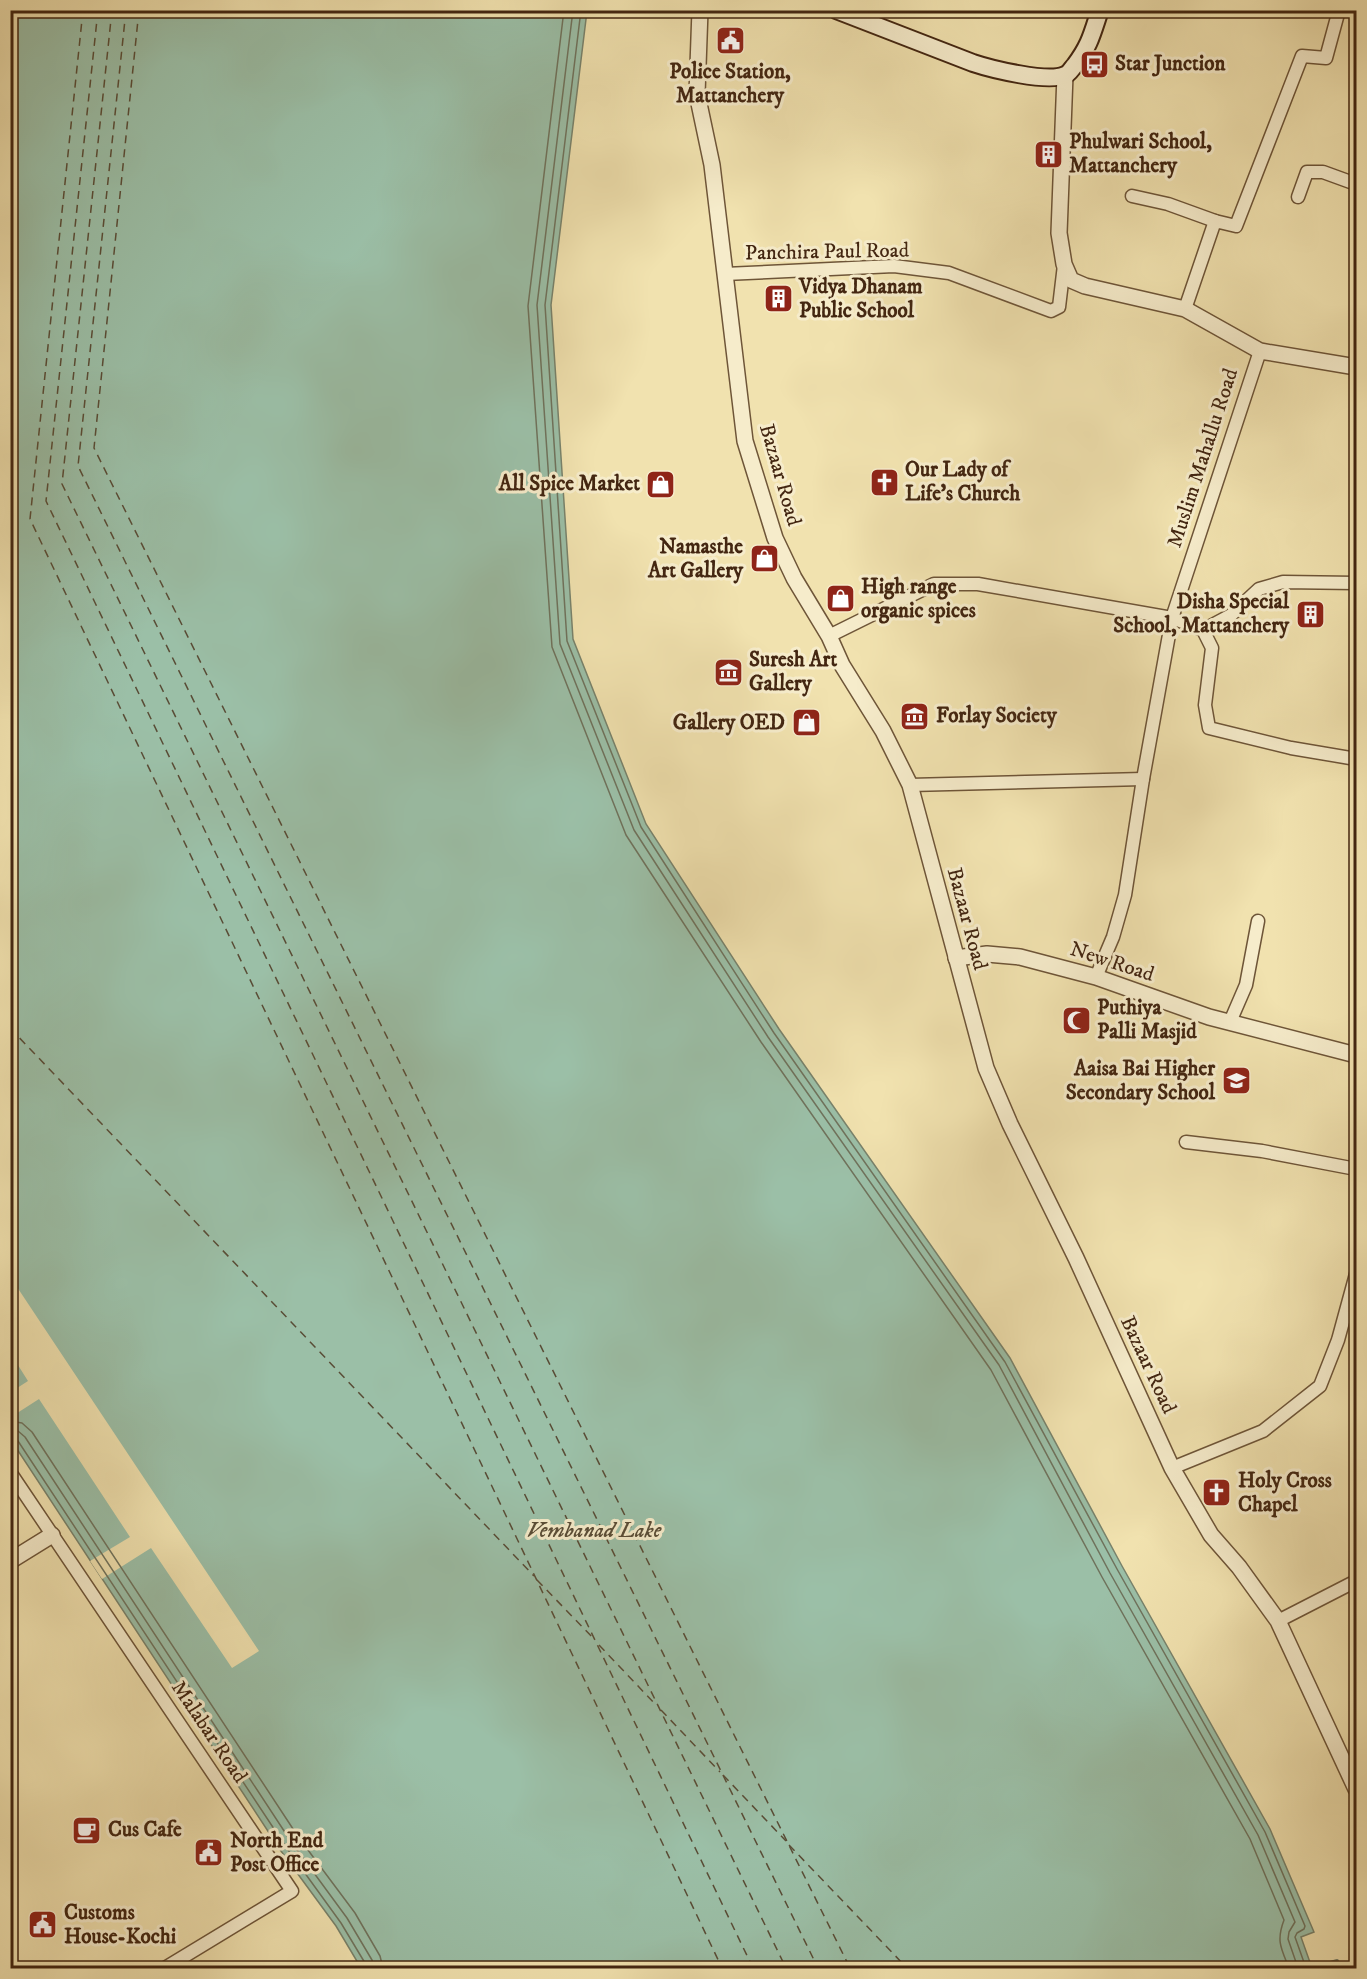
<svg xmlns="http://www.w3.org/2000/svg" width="1367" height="1979" font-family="'IM FELL DW Pica',serif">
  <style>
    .water { fill: #9bbfa7; stroke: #78826b; stroke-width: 1.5 }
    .pier { fill: #f1e2af }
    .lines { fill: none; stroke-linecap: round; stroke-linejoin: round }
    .shore { stroke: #6f725c; stroke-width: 1.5 }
    .stream { stroke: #78826b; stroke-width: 4 }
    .ferry { stroke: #594c36; stroke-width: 1.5; stroke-dasharray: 8 6; stroke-linecap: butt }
    .minor-casing { stroke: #6e5538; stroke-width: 15 }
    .tertiary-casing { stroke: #6e5538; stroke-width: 18 }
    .secondary-casing { stroke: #432611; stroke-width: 20 }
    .minor { stroke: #f6eccb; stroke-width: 12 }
    .tertiary { stroke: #f6eccb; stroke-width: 15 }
    .secondary { stroke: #f6eccb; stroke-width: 16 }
    .labels { text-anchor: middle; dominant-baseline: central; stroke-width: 6; stroke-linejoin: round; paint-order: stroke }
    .poi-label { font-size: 21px; font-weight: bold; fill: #432611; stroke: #f6eccb; text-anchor: start }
    .street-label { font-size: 21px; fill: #432611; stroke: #f6eccb }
    .water-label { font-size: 22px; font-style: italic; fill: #594c36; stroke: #f6eccb }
  </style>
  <rect width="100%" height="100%" fill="#f1e2af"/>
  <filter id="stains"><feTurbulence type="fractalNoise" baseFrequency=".00333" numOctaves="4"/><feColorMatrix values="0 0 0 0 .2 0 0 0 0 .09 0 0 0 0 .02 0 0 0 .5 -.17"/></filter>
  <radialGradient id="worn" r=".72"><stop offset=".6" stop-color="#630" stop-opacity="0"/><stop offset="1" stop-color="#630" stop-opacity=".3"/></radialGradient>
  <!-- water -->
  <path class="water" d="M 10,11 L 587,11 L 551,305 L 573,639 L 646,824 L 779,1029 L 1010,1358 L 1122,1566 L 1270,1829 L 1314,1932 L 1301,1937 L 1312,1968 L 361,1968 L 336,1926 L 281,1851 L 11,1440 Z"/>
  <!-- pier -->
  <path class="pier" d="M 11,1278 L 259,1651 L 232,1668 L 151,1548 L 102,1579 L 90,1561 L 130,1537 L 39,1399 L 11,1417 L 11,1392 L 28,1381 L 11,1354 Z"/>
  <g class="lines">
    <!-- shore -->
    <g class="shore">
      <path d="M 564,10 L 528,306 L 552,647 L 626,835 L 761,1042 L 991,1370 L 1102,1577 L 1250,1839 L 1284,1920 C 1276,1941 1281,1948 1289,1968"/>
      <path d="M 573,10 L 537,305 L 560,644 L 634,830 L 768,1037 L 999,1365 L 1110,1573 L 1258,1835 L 1295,1922 L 1289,1932 L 1288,1939 L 1298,1968"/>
      <path d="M 581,10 L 545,305 L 567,641 L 641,827 L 774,1033 L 1005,1362 L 1117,1569 L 1265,1832 L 1305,1926 L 1304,1929 L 1297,1933 L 1295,1937 L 1306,1968"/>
      <path d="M 10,1421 L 22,1423 L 32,1432 L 299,1838 L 355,1913 L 380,1956 L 383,1968"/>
      <path d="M 10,1430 L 18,1431 L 25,1437 L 292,1843 L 347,1918 L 372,1960 L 374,1968"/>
      <path d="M 10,1437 L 18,1441 L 286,1847 L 341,1923 L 365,1963 L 366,1968"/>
    </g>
    <!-- stream -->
    <path class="stream" d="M 1314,1968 L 1337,1961"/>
    <!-- ferry -->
    <g class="ferry">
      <path d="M 83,10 L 30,519 L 722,1968"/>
      <path d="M 98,10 L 46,501 L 753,1968"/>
      <path d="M 112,10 L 62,484 L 786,1968"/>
      <path d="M 126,10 L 78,466 L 818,1968"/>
      <path d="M 139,10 L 94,448 L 850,1968"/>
      <path d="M 10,1028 L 534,1576"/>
      <path d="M 537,1580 L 594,1639"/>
      <path d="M 599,1645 L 656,1705"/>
      <path d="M 661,1710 L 720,1772"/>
      <path d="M 723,1775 L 786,1841"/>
      <path d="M 789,1845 L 907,1968"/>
    </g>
    <defs>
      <g id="minor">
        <path d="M 1132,196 L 1168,204 L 1215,221"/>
        <path d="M 1298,197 L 1307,172 L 1323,172 L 1356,184"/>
        <path d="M 725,274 L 894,266 L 949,273 L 1051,311 L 1059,307 L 1064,265"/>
        <path d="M 1185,309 L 1215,221 L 1236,226 L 1302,56 L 1326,58 L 1339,10"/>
        <path d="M 1203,630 L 1231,615 L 1259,589 L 1283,582 L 1356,583"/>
        <path d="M 829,636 L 934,584 L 978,584 L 1172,618 L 1203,630 L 1212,648 L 1205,705 L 1209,728 L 1291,748 L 1356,759"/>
        <path d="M 910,785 L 1143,779"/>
        <path d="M 1096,977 L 1113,937 L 1125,895 L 1143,779 L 1172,618 L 1260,351"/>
        <path d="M 1230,1022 L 1246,985 L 1258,921"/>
        <path d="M 1186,1142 L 1262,1151 L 1356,1169"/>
        <path d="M 1172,1468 L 1263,1431 L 1320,1386 L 1338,1340 L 1356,1274"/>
        <path d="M 10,1472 L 292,1891 L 165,1968"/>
        <path d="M 1278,1621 L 1356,1581"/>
      </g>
      <g id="tertiary">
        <path d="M 700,10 L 697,94 L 712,165 L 745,441 L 775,538 L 794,578 L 829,636 L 842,665 L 883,731 L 910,785 L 986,1068 L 1010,1124 L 1076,1258 L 1172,1468 L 1211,1535 L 1239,1567 L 1278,1621 L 1356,1789"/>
        <path d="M 1065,75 L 1059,233 L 1064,264 L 1071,280 L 1085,286 L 1185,309 L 1260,351 L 1356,367"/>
        <path d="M 956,958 L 987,954 L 1020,957 L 1096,977 L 1209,1017 L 1356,1055"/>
        <path d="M 10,1561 L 52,1535"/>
      </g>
      <path id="secondary" d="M 836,10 L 973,63 C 991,69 1048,83 1065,75 C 1069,74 1072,68 1075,65 C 1090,45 1092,34 1100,10"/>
    </defs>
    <!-- minor casing -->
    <use href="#minor" class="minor-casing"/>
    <!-- tertiary casing -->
    <use href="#tertiary" class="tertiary-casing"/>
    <!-- secondary casing -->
    <use href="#secondary" class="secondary-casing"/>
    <!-- minor -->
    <use href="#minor" class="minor"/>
    <!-- tertiary -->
    <use href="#tertiary" class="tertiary"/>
    <!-- secondary -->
    <use href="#secondary" class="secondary"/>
  </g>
  <!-- icons -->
  <defs>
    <symbol id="civic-square" viewBox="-11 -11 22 22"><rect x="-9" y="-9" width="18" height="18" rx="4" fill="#8f2418" stroke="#f6eccb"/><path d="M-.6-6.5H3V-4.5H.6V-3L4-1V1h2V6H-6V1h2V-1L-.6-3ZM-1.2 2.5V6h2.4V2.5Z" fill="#fff"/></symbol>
    <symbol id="bus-square" viewBox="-11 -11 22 22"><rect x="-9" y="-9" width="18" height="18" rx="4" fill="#8f2418" stroke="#f6eccb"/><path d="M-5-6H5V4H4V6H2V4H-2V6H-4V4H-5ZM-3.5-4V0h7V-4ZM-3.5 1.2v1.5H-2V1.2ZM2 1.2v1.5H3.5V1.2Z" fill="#fff"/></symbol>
    <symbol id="building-square" viewBox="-11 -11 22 22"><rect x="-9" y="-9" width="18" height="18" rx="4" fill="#8f2418" stroke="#f6eccb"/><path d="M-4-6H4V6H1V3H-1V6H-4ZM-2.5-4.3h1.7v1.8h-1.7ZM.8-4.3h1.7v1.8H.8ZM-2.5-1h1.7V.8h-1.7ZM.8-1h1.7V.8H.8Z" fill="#fff"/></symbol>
    <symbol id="church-square" viewBox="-11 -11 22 22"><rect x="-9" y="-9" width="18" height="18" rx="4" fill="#8f2418" stroke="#f6eccb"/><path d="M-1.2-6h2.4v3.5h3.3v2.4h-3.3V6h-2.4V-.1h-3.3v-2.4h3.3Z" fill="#fff"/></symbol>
    <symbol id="shop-square" viewBox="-11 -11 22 22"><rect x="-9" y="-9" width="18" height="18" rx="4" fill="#8f2418" stroke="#f6eccb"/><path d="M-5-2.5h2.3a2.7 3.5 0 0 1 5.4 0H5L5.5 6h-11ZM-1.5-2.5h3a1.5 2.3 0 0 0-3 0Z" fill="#fff"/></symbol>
    <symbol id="museum-square" viewBox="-11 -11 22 22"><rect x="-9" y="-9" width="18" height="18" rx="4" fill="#8f2418" stroke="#f6eccb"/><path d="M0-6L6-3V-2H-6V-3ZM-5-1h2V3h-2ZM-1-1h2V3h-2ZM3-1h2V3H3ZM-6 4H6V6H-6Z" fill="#fff"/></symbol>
    <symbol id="mosque-square" viewBox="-11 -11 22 22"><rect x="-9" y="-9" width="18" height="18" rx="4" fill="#8f2418" stroke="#f6eccb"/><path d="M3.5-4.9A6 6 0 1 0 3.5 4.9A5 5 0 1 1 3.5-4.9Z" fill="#fff"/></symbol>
    <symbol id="school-square" viewBox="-11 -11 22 22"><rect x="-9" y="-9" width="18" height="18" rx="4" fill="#8f2418" stroke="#f6eccb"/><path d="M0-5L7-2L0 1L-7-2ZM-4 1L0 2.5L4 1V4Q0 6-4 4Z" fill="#fff"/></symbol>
    <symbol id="cafe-square" viewBox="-11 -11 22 22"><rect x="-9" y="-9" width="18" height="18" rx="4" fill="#8f2418" stroke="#f6eccb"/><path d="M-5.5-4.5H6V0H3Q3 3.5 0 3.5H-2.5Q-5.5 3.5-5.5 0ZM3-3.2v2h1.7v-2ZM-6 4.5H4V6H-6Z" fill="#fff"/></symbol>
  </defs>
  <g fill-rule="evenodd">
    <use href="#civic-square" x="714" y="24" width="33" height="33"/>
    <use href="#bus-square" x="1078" y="48" width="33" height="33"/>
    <use href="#building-square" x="1032" y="138" width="33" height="33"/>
    <use href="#building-square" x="762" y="282" width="33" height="33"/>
    <use href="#church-square" x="868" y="466" width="33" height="33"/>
    <use href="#shop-square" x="644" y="468" width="33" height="33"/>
    <use href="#shop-square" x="748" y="542" width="33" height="33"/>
    <use href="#shop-square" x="824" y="582" width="33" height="33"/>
    <use href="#building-square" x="1294" y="598" width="33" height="33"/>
    <use href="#museum-square" x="712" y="656" width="33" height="33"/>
    <use href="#museum-square" x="898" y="700" width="33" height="33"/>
    <use href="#shop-square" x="790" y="706" width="33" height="33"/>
    <use href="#mosque-square" x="1060" y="1004" width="33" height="33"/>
    <use href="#school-square" x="1220" y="1064" width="33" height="33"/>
    <use href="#church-square" x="1200" y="1476" width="33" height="33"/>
    <use href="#cafe-square" x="70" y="1814" width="33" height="33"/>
    <use href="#civic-square" x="192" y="1836" width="33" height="33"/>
    <use href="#civic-square" x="26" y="1908" width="33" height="33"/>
  </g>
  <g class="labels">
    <!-- poi labels -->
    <g class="poi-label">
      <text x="1115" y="64">Star Junction</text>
      <text x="730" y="72" text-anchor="middle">Police Station,<tspan x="730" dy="24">Mattanchery</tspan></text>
      <text x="1069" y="142">Phulwari School,<tspan x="1069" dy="24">Mattanchery</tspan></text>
      <text x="799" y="287">Vidya Dhanam<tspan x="799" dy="24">Public School</tspan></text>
      <text x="905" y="470">Our Lady of<tspan x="905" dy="24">Life's Church</tspan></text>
      <text x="640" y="484" text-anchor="end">All Spice Market</text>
      <text x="743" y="547" text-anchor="end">Namasthe<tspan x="743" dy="24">Art Gallery</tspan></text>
      <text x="861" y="587">High range<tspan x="861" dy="24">organic spices</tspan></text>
      <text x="1289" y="602" text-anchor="end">Disha Special<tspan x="1289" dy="24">School, Mattanchery</tspan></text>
      <text x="749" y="660">Suresh Art<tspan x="749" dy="24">Gallery</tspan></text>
      <text x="936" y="716">Forlay Society</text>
      <text x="785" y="723" text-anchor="end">Gallery OED</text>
      <text x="1097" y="1008">Puthiya<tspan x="1097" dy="24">Palli Masjid</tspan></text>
      <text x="1215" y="1069" text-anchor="end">Aaisa Bai Higher<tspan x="1215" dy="24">Secondary School</tspan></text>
      <text x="1238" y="1481">Holy Cross<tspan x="1238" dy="24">Chapel</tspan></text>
      <text x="108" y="1830">Cus Cafe</text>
      <text x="230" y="1841">North End<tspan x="230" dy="24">Post Office</tspan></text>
      <text x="64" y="1913">Customs<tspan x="64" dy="24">House-Kochi</tspan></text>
    </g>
    <!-- street labels -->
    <g class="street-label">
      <text transform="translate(827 252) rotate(-1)">Panchira Paul Road</text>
      <text transform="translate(1203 458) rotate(-72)">Muslim Mahallu Road</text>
      <text transform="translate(780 475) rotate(74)">Bazaar Road</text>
      <text transform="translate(967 919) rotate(75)">Bazaar Road</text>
      <text transform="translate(1112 962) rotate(18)">New Road</text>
      <text transform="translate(1148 1365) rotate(65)">Bazaar Road</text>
      <text transform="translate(209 1732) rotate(56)">Malabar Road</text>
    </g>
    <!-- water labels -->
    <g class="water-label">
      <text x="594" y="1530">Vembanad Lake</text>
    </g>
  </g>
  <!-- margin -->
  <rect width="1367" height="1979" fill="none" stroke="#f1e2af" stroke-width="36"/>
  <rect x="12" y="12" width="1343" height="1955" fill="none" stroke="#432611" stroke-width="3"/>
  <rect x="18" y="18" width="1331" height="1943" fill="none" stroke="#432611" stroke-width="1.5"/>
  <rect width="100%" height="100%" filter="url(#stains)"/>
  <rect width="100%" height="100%" fill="url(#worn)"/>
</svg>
